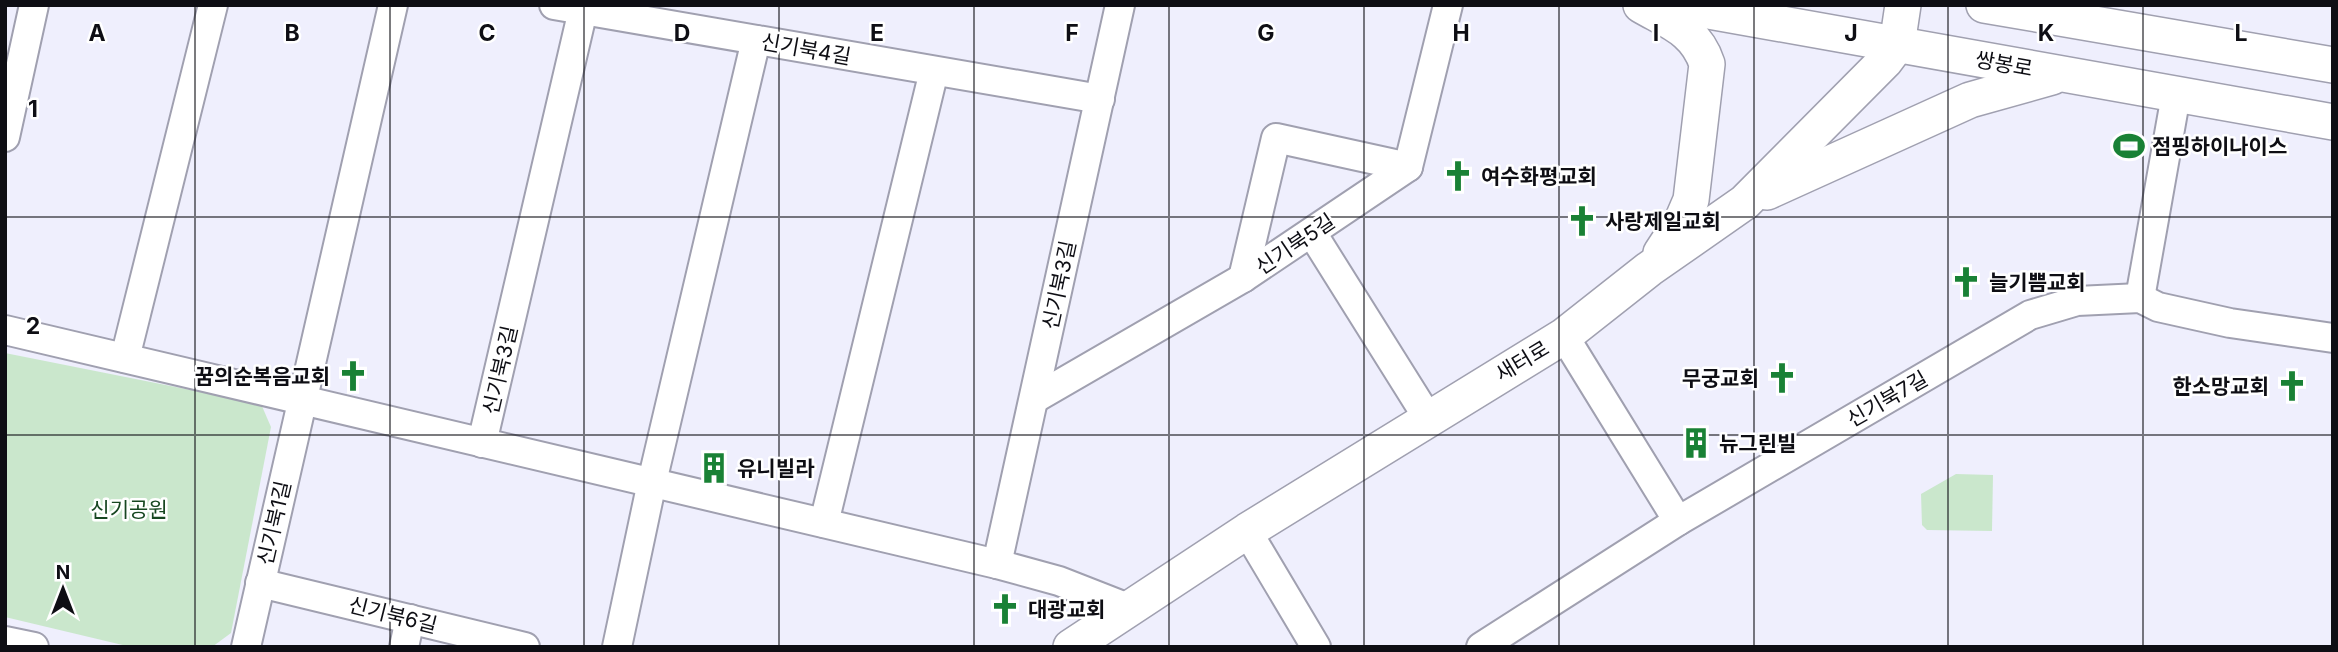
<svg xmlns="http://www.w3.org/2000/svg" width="2338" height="652" font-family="Inter,'Noto Sans KR',sans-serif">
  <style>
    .green { fill: #cae7cc }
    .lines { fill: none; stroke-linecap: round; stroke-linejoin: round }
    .minor-casing { stroke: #a0a0b0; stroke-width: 32 }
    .tertiary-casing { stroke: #a0a0b0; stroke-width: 38 }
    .minor { stroke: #fff; stroke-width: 28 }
    .tertiary { stroke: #fff; stroke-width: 35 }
    .grid { fill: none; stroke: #0e0e14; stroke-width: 2; stroke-opacity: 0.55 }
    .labels { text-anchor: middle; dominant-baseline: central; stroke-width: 5; stroke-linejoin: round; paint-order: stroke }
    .street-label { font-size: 21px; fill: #0e0e14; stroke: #fff }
    .poi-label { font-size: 21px; font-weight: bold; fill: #0e0e14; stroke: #fff; text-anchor: start }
    .park-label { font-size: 21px; fill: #174721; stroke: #fff }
    .grid-label { font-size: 23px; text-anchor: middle; font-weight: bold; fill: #0e0e14; stroke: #fff; stroke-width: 5; stroke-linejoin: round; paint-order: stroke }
  </style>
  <rect width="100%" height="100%" fill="#efeffd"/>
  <!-- green -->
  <g class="green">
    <path d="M 5,353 L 261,404 L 271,427 L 231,633 L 212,647 L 131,647 L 5,617 Z"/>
    <path d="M 1956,474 L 1993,475 L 1992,531 L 1927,530 L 1922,525 L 1921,494 Z"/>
  </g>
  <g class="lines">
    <defs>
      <g id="minor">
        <path d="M 554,5 L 1100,99"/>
        <path d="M 5,137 L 34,5"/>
        <path d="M 1312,233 L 1428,418"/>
        <path d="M 1243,278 L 1276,138 L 1408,167"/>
        <path d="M 2140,298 L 2176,95"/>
        <path d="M 5,330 L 997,564 L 1059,581 L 1128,608"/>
        <path d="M 1564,336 L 1678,521"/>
        <path d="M 125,358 L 213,5"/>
        <path d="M 1034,399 L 1243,278 L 1408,167 L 1448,5"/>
        <path d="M 482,443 L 583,10"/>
        <path d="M 824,523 L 934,71"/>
        <path d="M 1247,531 L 1316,647"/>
        <path d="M 997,564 L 1120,5"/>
        <path d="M 260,583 L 525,647"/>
        <path d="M 5,641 L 34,647"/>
        <path d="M 246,647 L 393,5"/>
        <path d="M 404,647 L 410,619"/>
        <path d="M 617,647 L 652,482 L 756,40"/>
        <path d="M 1481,647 L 1678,521 L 2030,315 L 2077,301 L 2140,298 L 2158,307 L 2230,323 L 2333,338"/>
      </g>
      <g id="tertiary">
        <path d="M 1641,5 C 1670,22 1696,30 1707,64 L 1691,200 L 1682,221 L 1661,253"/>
        <path d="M 1675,5 L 2333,122"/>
        <path d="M 1984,5 L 2333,65"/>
        <path d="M 1767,192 L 1970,100 L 2052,77"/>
        <path d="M 1071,647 L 1247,531 L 1564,336 L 1649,269 L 1745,202 L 1885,61 L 1897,45 L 1903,5"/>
      </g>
    </defs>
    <!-- minor casing -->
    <use href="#minor" class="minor-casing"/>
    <!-- tertiary casing -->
    <use href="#tertiary" class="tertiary-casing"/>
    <!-- minor -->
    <use href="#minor" class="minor"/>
    <!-- tertiary -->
    <use href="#tertiary" class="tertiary"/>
  </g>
  <!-- grid -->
  <path class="grid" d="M 195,5 L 195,647M 390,5 L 390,647M 584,5 L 584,647M 779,5 L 779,647M 974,5 L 974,647M 1169,5 L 1169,647M 1364,5 L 1364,647M 1559,5 L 1559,647M 1754,5 L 1754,647M 1948,5 L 1948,647M 2143,5 L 2143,647M 5,217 L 2333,217M 5,435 L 2333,435"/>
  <!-- icons -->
  <defs>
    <symbol id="stadium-bare" viewBox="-9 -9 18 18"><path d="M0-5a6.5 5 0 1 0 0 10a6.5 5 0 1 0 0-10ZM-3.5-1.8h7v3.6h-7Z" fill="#198135" stroke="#fff" stroke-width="2.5" paint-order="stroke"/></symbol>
    <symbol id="church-bare" viewBox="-9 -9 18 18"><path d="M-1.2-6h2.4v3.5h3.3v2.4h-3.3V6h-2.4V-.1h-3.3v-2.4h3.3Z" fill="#198135" stroke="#fff" stroke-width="2.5" paint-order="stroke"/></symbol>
    <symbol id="building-bare" viewBox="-9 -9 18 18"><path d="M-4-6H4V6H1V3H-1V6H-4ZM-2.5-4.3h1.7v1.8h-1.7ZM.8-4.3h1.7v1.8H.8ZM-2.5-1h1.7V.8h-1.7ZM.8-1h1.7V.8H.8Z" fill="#198135" stroke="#fff" stroke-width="2.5" paint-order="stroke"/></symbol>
  </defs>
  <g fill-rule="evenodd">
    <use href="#stadium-bare" x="2107" y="124" width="44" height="44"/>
    <use href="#church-bare" x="1436" y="154" width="44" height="44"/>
    <use href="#church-bare" x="1560" y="199" width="44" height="44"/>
    <use href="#church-bare" x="1944" y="260" width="44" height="44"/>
    <use href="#church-bare" x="331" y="354" width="44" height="44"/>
    <use href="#church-bare" x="1760" y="356" width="44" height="44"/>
    <use href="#church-bare" x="2270" y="364" width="44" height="44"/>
    <use href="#building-bare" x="1674" y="421" width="44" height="44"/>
    <use href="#building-bare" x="692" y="446" width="44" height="44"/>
    <use href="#church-bare" x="983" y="587" width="44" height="44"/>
  </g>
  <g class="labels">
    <!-- street labels -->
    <g class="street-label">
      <text transform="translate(806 49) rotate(10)">신기북4길</text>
      <text transform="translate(2004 64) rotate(10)">쌍봉로</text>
      <text transform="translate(1295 244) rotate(-34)">신기북5길</text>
      <text transform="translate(1059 285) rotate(-78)">신기북3길</text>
      <text transform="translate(1522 361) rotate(-31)">새터로</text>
      <text transform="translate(500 370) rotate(-77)">신기북3길</text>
      <text transform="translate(1887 399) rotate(-30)">신기북7길</text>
      <text transform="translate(274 523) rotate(-77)">신기북1길</text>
      <text transform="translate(393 615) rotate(14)">신기북6길</text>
    </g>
    <!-- poi labels -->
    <g class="poi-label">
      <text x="2152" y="146">점핑하이나이스</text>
      <text x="1481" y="176">여수화평교회</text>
      <text x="1605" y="221">사랑제일교회</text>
      <text x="1989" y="282">늘기쁨교회</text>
      <text x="330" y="376" text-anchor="end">꿈의순복음교회</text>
      <text x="1759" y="378" text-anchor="end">무궁교회</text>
      <text x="2269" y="386" text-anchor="end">한소망교회</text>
      <text x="1719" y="443">뉴그린빌</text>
      <text x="737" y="468">유니빌라</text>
      <text x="1028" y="609">대광교회</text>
    </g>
    <!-- park labels -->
    <g class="park-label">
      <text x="129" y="509">신기공원</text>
    </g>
  </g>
  <g class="grid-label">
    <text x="97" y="41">A</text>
    <text x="292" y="41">B</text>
    <text x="487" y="41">C</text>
    <text x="682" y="41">D</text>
    <text x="877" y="41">E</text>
    <text x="1072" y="41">F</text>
    <text x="1266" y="41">G</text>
    <text x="1461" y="41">H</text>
    <text x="1656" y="41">I</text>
    <text x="1851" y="41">J</text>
    <text x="2046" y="41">K</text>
    <text x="2241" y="41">L</text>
    <text x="33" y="117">1</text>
    <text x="33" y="334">2</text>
  </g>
  <!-- border -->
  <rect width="2338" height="652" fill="none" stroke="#0e0e14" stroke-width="14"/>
  <!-- north arrow -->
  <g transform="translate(63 589)" stroke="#ffffff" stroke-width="5" paint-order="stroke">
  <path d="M0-5L12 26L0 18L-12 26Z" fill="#0e0e14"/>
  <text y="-10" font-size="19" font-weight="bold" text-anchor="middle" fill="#0e0e14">N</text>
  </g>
</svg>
